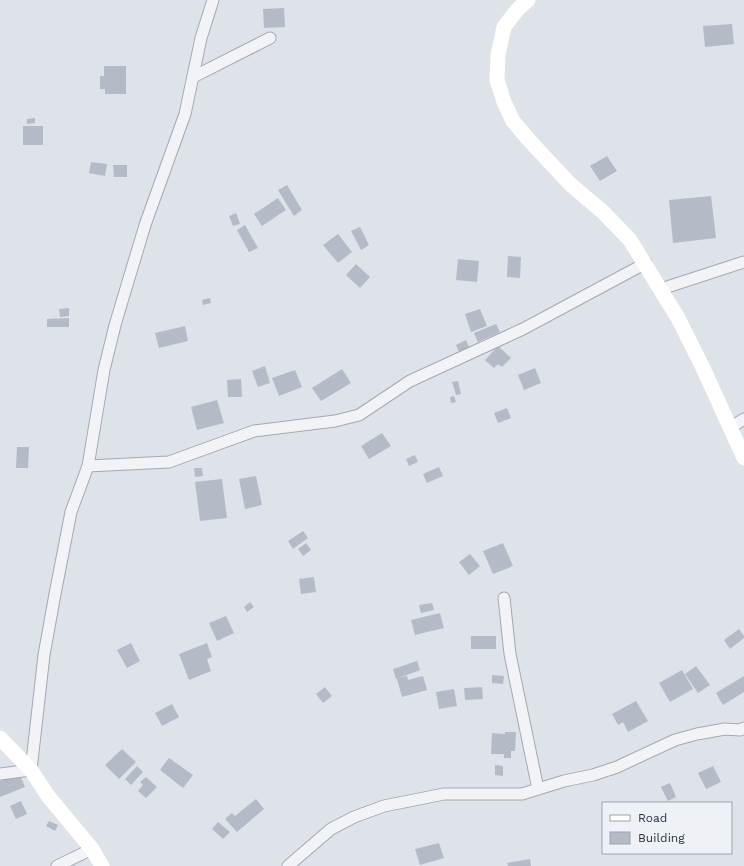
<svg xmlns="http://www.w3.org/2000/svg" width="744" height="866" font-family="'Work Sans',sans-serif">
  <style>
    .building { fill: #b5bbc6 }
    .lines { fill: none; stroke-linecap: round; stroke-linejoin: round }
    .street-casing { stroke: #a3a9b3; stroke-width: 13 }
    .street { stroke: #f1f3f7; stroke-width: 11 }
    .secondary { stroke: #fff; stroke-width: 15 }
  </style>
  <rect width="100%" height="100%" fill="#dee2e9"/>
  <!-- building -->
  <g class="building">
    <path d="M 284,8 L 285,27 L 264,28 L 263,9 Z"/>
    <path d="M 732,24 L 734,44 L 705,47 L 703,26 Z"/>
    <path d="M 104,66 L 126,66 L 126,94 L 105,94 L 105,89 L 100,89 L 100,76 L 104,76 Z"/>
    <path d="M 35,118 L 35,123 L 27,124 L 27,119 Z"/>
    <rect x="23" y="126" width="20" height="19"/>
    <path d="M 607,156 L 617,171 L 600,181 L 590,166 Z"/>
    <path d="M 91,162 L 107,164 L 105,176 L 89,173 Z"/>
    <path d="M 113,165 L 127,165 L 127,177 L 114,177 Z"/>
    <path d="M 287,185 L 302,210 L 294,216 L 278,190 Z"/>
    <path d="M 711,196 L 716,238 L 673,243 L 669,200 Z"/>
    <path d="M 278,198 L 286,210 L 262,226 L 254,214 Z"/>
    <path d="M 236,213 L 240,224 L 233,226 L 229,216 Z"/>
    <path d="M 245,225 L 258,248 L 249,252 L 237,230 Z"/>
    <path d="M 360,227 L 369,245 L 361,250 L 351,231 Z"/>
    <path d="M 338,234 L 352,252 L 338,263 L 323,245 Z"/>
    <path d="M 508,256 L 521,257 L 520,278 L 507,277 Z"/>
    <path d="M 458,259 L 479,261 L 477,282 L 456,280 Z"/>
    <path d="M 356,264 L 370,277 L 360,288 L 346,275 Z"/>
    <path d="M 210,298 L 211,303 L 203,305 L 202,300 Z"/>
    <path d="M 69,308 L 69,316 L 60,317 L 59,309 Z"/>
    <path d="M 480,309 L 487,326 L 471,332 L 465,314 Z"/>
    <path d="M 69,318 L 69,327 L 47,327 L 47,319 Z"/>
    <path d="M 496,324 L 500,332 L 478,342 L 474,333 Z"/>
    <path d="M 185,326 L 188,341 L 159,348 L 155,333 Z"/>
    <path d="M 466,340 L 470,349 L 460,354 L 456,345 Z"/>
    <path d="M 498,346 L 511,358 L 502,367 L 498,364 L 494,368 L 485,360 Z"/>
    <path d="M 265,366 L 270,383 L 258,387 L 252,371 Z"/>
    <path d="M 535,368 L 541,383 L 524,390 L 518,375 Z"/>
    <path d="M 342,369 L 351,383 L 321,401 L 312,388 Z"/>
    <path d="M 295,370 L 302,387 L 279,396 L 272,378 Z"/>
    <path d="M 241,379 L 242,397 L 228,397 L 227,380 Z"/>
    <path d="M 458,381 L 461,394 L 456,395 L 452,382 Z"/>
    <path d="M 454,396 L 456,402 L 451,403 L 450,397 Z"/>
    <path d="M 217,400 L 224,423 L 197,430 L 191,407 Z"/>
    <path d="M 507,408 L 511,418 L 498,423 L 494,413 Z"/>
    <path d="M 382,433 L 391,446 L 369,459 L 361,446 Z"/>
    <path d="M 17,447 L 29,447 L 28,468 L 16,468 Z"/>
    <path d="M 415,455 L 418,462 L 409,466 L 406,459 Z"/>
    <path d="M 439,467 L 443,476 L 427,483 L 423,474 Z"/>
    <path d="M 194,468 L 202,468 L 203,476 L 195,477 Z"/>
    <path d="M 256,476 L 262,505 L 245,509 L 239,479 Z"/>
    <path d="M 222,479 L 227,518 L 200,521 L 195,482 Z"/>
    <path d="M 303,531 L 308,538 L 293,549 L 288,541 Z"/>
    <path d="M 306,543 L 311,550 L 303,556 L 298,549 Z"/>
    <path d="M 503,543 L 513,566 L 493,574 L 483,551 Z"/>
    <path d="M 470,554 L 480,566 L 469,575 L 459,562 Z"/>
    <path d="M 314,577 L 316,592 L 301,594 L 299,579 Z"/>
    <path d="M 250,602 L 254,607 L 247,612 L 244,607 Z"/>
    <path d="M 432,603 L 434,610 L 421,613 L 419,605 Z"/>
    <path d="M 440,613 L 444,628 L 415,635 L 411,620 Z"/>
    <path d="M 226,616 L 234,633 L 217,641 L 209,623 Z"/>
    <path d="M 739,629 L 744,636 L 744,638 L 730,649 L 724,640 Z"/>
    <rect x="471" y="636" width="25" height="13"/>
    <path d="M 131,643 L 140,661 L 127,668 L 117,650 Z"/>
    <path d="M 207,643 L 212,657 L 207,659 L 211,671 L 189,680 L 179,654 Z"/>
    <path d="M 417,661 L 420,670 L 399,678 L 407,676 L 408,680 L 423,676 L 427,690 L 402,697 L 397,679 L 396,679 L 393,669 Z"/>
    <path d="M 696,666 L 710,685 L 698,693 L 685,674 Z"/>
    <path d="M 682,670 L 693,689 L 670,702 L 659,683 Z"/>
    <path d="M 492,675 L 504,676 L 503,684 L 492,683 Z"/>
    <path d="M 744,676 L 744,692 L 723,705 L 716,693 Z"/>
    <path d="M 325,687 L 332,696 L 323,703 L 316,694 Z"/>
    <path d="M 482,687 L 483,699 L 465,700 L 464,688 Z"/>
    <path d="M 454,689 L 457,706 L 439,709 L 436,692 Z"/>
    <path d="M 636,701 L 648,721 L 628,732 L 623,722 L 618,725 L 612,714 Z"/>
    <path d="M 172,704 L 179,717 L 162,726 L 155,713 Z"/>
    <path d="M 505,732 L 516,732 L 515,751 L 511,751 L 511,758 L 504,758 L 504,754 L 491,754 L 492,733 L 505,734 Z"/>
    <path d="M 122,749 L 136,762 L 119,779 L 105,765 Z"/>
    <path d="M 169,758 L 193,775 L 183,788 L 160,770 Z"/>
    <path d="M 495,765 L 503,766 L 503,776 L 495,775 Z"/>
    <path d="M 137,766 L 143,772 L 131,785 L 125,779 Z"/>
    <path d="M 713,766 L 721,782 L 706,789 L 698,773 Z"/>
    <path d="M 19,773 L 25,787 L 0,797 L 0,781 Z"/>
    <path d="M 146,777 L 157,787 L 146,798 L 138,791 L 143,785 L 140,782 Z"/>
    <path d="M 670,783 L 676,797 L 668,801 L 661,787 Z"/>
    <path d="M 256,799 L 264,809 L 237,832 L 225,819 L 232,813 L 235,816 Z"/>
    <path d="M 21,801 L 27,814 L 16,819 L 10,806 Z"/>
    <path d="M 49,821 L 58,825 L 55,831 L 46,826 Z"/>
    <path d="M 218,822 L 230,832 L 223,839 L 212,829 Z"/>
    <path d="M 439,843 L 444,858 L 420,865 L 415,849 Z"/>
    <path d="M 530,859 L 531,866 L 508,866 L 507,863 Z"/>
  </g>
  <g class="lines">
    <defs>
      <g id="street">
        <path d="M 193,77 L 270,38"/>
        <path d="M 661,289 L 744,262"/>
        <path d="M 730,428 L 744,419"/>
        <path d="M 88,466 L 169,462 L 254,431 L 335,421 L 359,415 L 410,381 L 523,329 L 646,263"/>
        <path d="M 504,598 L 510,654 L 538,789"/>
        <path d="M 0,774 L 31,770 L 44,655 L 55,594 L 71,512 L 88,466 L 104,370 L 115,325 L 145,225 L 185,114 L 201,38 L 213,0"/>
        <path d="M 57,866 L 92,849"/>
        <path d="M 288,866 L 331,829 L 354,817 L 384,806 L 444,794 L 522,794 L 564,781 L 593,775 L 617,767 L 675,740 L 697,734 L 725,729 L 740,730 L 744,728"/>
      </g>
    </defs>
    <!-- street casing -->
    <use href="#street" class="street-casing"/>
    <!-- street -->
    <use href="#street" class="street"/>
    <!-- secondary -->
    <g class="secondary">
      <path d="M 528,0 L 518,9 L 504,27 L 498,55 L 497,80 L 504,102 L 513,121 L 528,139 L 570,184 L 603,212 L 630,240 L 678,318 L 703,368 L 744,458"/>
      <path d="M 0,738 L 31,770 L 48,796 L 92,849 L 102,866"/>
    </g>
  </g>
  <!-- legend -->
  <rect x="602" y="802" width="130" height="52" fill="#eef1f6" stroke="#9ea4ad"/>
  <rect x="610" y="815" width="20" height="6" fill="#ffffff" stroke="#9ea4ad"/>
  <text x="638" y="822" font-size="12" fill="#273040">Road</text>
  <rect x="610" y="832" width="20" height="12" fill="#b5bbc6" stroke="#9ea4ad"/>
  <text x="638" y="842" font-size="12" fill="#273040">Building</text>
</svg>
